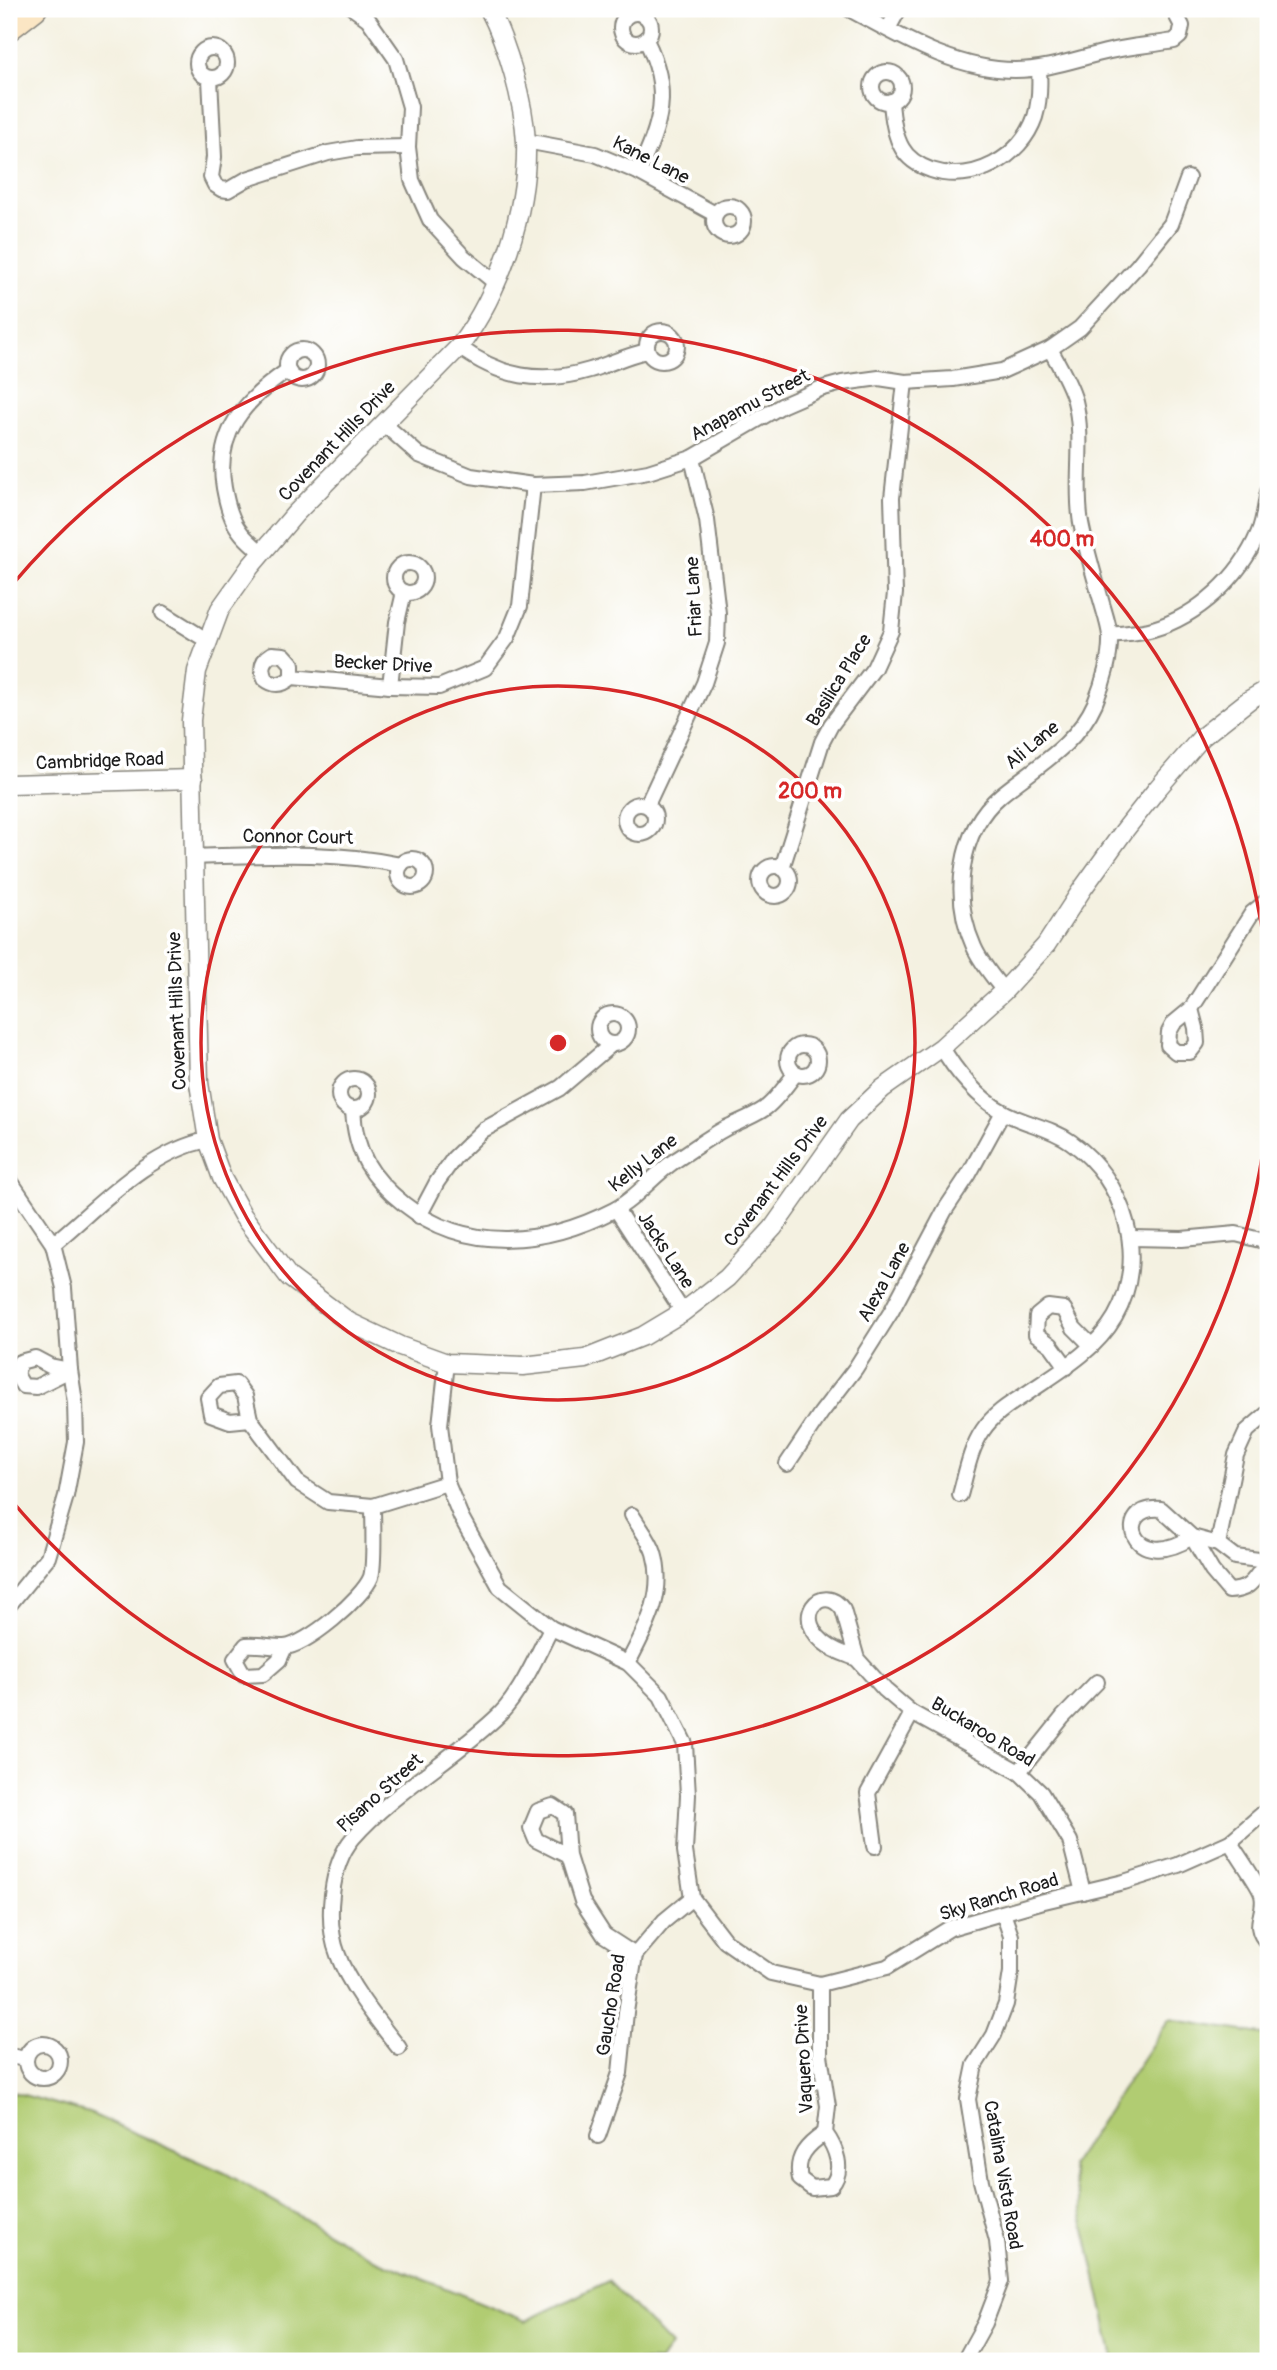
<svg xmlns="http://www.w3.org/2000/svg" width="1277" height="2370" font-family="Pangolin,sans-serif">
  <style>
    .green { fill: #b1cc72; stroke: #667447; stroke-width: 2 }
    .lines { fill: none; stroke-linecap: round; stroke-linejoin: round }
    .minor-casing { stroke: #88867e; stroke-width: 18 }
    .tertiary-casing { stroke: #88867e; stroke-width: 21 }
    .secondary-casing { stroke: #88867e; stroke-width: 24 }
    .minor { stroke: #fff; stroke-width: 14 }
    .tertiary { stroke: #fff; stroke-width: 18 }
    .secondary { stroke: #fbe6c4; stroke-width: 21 }
    .ring { fill: none; stroke: #d62828; stroke-width: 3.5 }
    .labels { text-anchor: middle; dominant-baseline: central; stroke-width: 7; stroke-linejoin: round; paint-order: stroke }
    .street-label { font-size: 19px; fill: #1c1c1c; stroke: #fff }
    .centre { fill: #d62828; stroke: #fff; stroke-width: 3.5 }
    .ring-label { font-size: 21px; text-anchor: middle; font-weight: bold; fill: #d62828; stroke: #fff; stroke-width: 7; stroke-linejoin: round; paint-order: stroke }
  </style>
  <rect width="100%" height="100%" fill="#fff"/>
  <filter id="ink" filterUnits="userSpaceOnUse"><feTurbulence type="fractalNoise" baseFrequency=".0143" numOctaves="2"/><feDisplacementMap in="SourceGraphic" scale="14" xChannelSelector="R" yChannelSelector="G"/><feConvolveMatrix kernelMatrix="1 2 1 2 8 2 1 2 1" color-interpolation-filters="sRGB"/></filter>
  <filter id="wash" filterUnits="userSpaceOnUse"><feTurbulence type="fractalNoise" baseFrequency=".00686" numOctaves="4" result="noise"/><feDisplacementMap in="SourceGraphic" scale="28" xChannelSelector="R" yChannelSelector="G"/><feGaussianBlur stdDeviation="1.57" result="paint"/><feColorMatrix in="noise" values="0 0 0 0 0 0 0 0 0 0 0 0 0 0 0 0 0 1.4 0 .05"/><feComposite in="paint" operator="in"/></filter>
  <g filter="url(#wash)">
    <rect width="100%" height="100%" fill="#f4f1e1"/>
    <!-- green -->
    <g class="green">
      <path d="M 1169,2019 L 1268,2035 L 1268,2361 L 1110,2361 L 1113,2354 L 1071,2166 Z"/>
      <path d="M 9,2091 L 89,2113 L 225,2173 L 374,2259 L 526,2321 L 608,2281 L 671,2345 L 660,2361 L 9,2361 Z"/>
    </g>
  </g>
  <g filter="url(#ink)">
    <g class="lines">
      <defs>
        <g id="minor">
          <path d="M 354,9 L 368,19 L 396,59 L 410,107 L 408,147 L 412,180 L 430,220 L 464,257 L 497,284"/>
          <path d="M 849,9 C 900,36 955,70 1015,70 C 1048,70 1078,58 1110,51 C 1131,46 1152,45 1174,41 L 1180,36 L 1182,26 L 1173,9"/>
          <circle cx="636" cy="28" r="15"/>
          <path d="M 888,29 L 899,9"/>
          <circle cx="212" cy="63" r="15"/>
          <circle cx="887" cy="87" r="15"/>
          <path d="M 210,79 L 214,157 L 211,177 L 215,185 L 221,189 L 228,190 L 247,179 L 328,153 L 357,148 L 408,147"/>
          <path d="M 891,101 C 892,117 894,134 902,148 C 908,159 920,166 931,170 C 973,184 1021,158 1035,117 C 1040,101 1040,85 1039,69"/>
          <path d="M 526,141 L 595,154 L 638,172 L 715,214"/>
          <path d="M 638,172 C 661,124 672,91 646,40"/>
          <circle cx="729" cy="221" r="15"/>
          <circle cx="662" cy="346" r="15"/>
          <path d="M 459,347 C 500,377 540,385 590,370 C 610,364 627,355 647,351"/>
          <circle cx="302" cy="365" r="15"/>
          <path d="M 384,424 L 419,455 L 471,476 L 533,485 L 585,483 L 648,472 L 692,458 L 783,405 L 820,389 L 842,383 L 879,378 L 905,382 L 953,379 L 1002,371 L 1050,349 L 1080,328 L 1138,265 L 1171,224 L 1188,178"/>
          <path d="M 262,553 C 255,547 248,541 242,534 C 231,521 227,504 224,488 C 214,433 245,400 287,371"/>
          <circle cx="409" cy="578" r="15"/>
          <path d="M 163,613 L 208,641"/>
          <path d="M 1110,635 C 1124,633 1139,633 1153,629 C 1198,616 1240,577 1258,534 C 1264,521 1265,505 1268,492"/>
          <path d="M 292,677 L 292,664 L 284,655 L 272,654 C 262,660 260,668 265,679 C 275,687 283,685 292,677 L 390,686 L 439,687 L 485,668 L 507,638 L 520,606 L 533,485"/>
          <path d="M 390,686 L 397,622 L 404,592"/>
          <circle cx="640" cy="819" r="15"/>
          <path d="M 647,805 L 704,683 L 717,643 L 718,613 L 707,520 L 692,458"/>
          <path d="M 194,857 C 264,855 332,850 401,865"/>
          <circle cx="412" cy="873" r="14"/>
          <circle cx="775" cy="881" r="15"/>
          <path d="M 782,868 L 822,742 L 831,725 L 874,668 L 891,631 L 895,593 L 892,498 L 905,382"/>
          <path d="M 1004,991 C 993,977 981,963 974,947 C 952,898 958,831 1001,795 C 1035,767 1076,746 1095,703 C 1103,684 1111,657 1110,636 C 1109,625 1104,611 1101,600 C 1094,575 1086,549 1081,523 C 1074,483 1085,441 1075,401 C 1070,383 1059,365 1050,349"/>
          <path d="M 1191,1009 L 1196,1028 L 1197,1043 L 1190,1052 L 1176,1052 L 1168,1045 L 1169,1032 L 1174,1023 L 1191,1009 L 1252,913 L 1268,900"/>
          <circle cx="613" cy="1029" r="15"/>
          <circle cx="803" cy="1060" r="15"/>
          <path d="M 942,1047 C 954,1070 980,1100 1003,1112 C 1025,1124 1050,1127 1071,1142 C 1125,1180 1149,1258 1115,1317 C 1094,1353 1056,1373 1023,1396 C 1008,1405 993,1415 983,1430 C 970,1449 966,1474 960,1495"/>
          <circle cx="354" cy="1094" r="15"/>
          <path d="M 353,1109 C 355,1153 371,1178 404,1204 C 467,1254 546,1245 614,1210 C 636,1199 655,1173 676,1160 C 693,1149 709,1137 726,1128 C 738,1122 752,1117 764,1109 C 776,1101 786,1085 796,1073"/>
          <path d="M 9,1179 L 53,1244 L 64,1288 L 70,1370 L 75,1402 L 76,1442 L 66,1496 L 48,1557 L 9,1605"/>
          <path d="M 616,1209 L 683,1312"/>
          <path d="M 419,1216 L 437,1182 L 454,1158 L 483,1130 L 560,1088 L 612,1044"/>
          <path d="M 1130,1238 L 1182,1239 L 1236,1234 L 1268,1242"/>
          <path d="M 53,1244 C 99,1206 149,1151 208,1140"/>
          <path d="M 35,1358 L 50,1366 L 70,1370 L 36,1387 L 23,1386 L 16,1374 L 20,1362 Z"/>
          <path d="M 447,1363 L 440,1425 L 447,1483 L 461,1517 L 500,1587 L 551,1628 L 628,1663 L 661,1696 L 685,1744 L 688,1795 L 685,1851 L 692,1898 L 725,1941 L 771,1973 L 820,1984 L 887,1967 L 950,1928 L 1040,1902 L 1124,1882 L 1178,1865 L 1230,1842 L 1268,1809"/>
          <path d="M 1067,1367 L 1051,1345 L 1036,1334 L 1037,1316 L 1048,1307 L 1064,1309 L 1074,1328 L 1091,1345"/>
          <path d="M 250,1419 L 230,1421 L 211,1414 L 208,1398 L 219,1386 L 236,1384 L 245,1396 L 250,1419 L 297,1482 L 328,1502 L 373,1506 L 447,1483"/>
          <path d="M 787,1464 L 821,1413 L 855,1369 L 891,1312 L 945,1210 L 969,1174 L 1003,1112"/>
          <path d="M 1218,1544 L 1236,1455 L 1247,1431 L 1268,1413"/>
          <path d="M 1267,1561 L 1235,1557 L 1218,1544 L 1192,1537 C 1130,1576 1112,1505 1161,1509 L 1192,1537 L 1212,1571 L 1229,1591 C 1253,1590 1254,1577 1268,1561"/>
          <path d="M 285,1647 L 279,1660 L 263,1674 L 244,1675 L 235,1659 L 246,1645 C 259,1644 271,1647 284,1647 C 306,1646 363,1598 371,1577 C 375,1564 373,1522 373,1506"/>
          <path d="M 857,1659 C 848,1655 838,1652 830,1647 C 787,1619 823,1580 843,1610 L 857,1659 L 885,1690 L 912,1713 L 1019,1772 L 1041,1793 L 1070,1841 L 1083,1892"/>
          <path d="M 628,1663 C 646,1628 666,1594 654,1553 C 650,1540 639,1527 632,1515"/>
          <path d="M 1019,1772 L 1063,1717 L 1097,1682"/>
          <path d="M 1230,1842 C 1236,1853 1260,1886 1262,1895 C 1267,1914 1249,1925 1268,1943"/>
          <path d="M 875,1846 L 868,1793 L 912,1713"/>
          <path d="M 568,1856 L 536,1840 L 531,1828 L 538,1811 L 553,1806 L 565,1814 L 568,1856 L 582,1901 L 604,1935 L 635,1955"/>
          <path d="M 820,1984 L 820,2055 L 828,2106 L 825,2133 C 807,2145 795,2157 800,2179 L 812,2188 L 831,2186 C 845,2170 836,2148 825,2133"/>
          <circle cx="43" cy="2061" r="17"/>
          <path d="M 399,2048 C 378,2021 349,1986 338,1955 C 325,1922 330,1865 353,1838 C 394,1791 455,1758 500,1714 C 520,1694 538,1654 551,1628"/>
          <path d="M 9,2056 L 26,2059"/>
          <path d="M 598,2136 L 620,2073 L 626,2012 L 635,1955 L 664,1921 L 692,1898"/>
          <path d="M 964,2361 L 985,2323 L 1001,2281 L 997,2241 L 981,2181 L 968,2099 L 975,2065 L 994,2035 L 1006,2004 L 1011,1972 L 1011,1936 L 1003,1913"/>
        </g>
        <g id="tertiary">
          <path d="M 489,9 C 507,43 524,102 526,142 C 528,210 500,293 459,347 L 295,514 L 250,567 L 220,609 L 197,671 L 191,720 L 199,1083 L 208,1140 L 222,1178 L 243,1216 L 289,1277 L 349,1322 L 400,1346 L 447,1363 L 523,1366 L 585,1359 L 643,1336 L 683,1312 L 727,1278 L 773,1228 L 849,1120 L 882,1089 L 942,1047 L 1004,991 L 1046,945 L 1083,888 L 1124,831 L 1157,789 L 1202,737 L 1249,700 L 1268,689"/>
          <path d="M 9,784 L 193,779"/>
        </g>
        <path id="secondary" d="M 9,30 L 36,9"/>
      </defs>
      <!-- minor casing -->
      <use href="#minor" class="minor-casing"/>
      <!-- tertiary casing -->
      <use href="#tertiary" class="tertiary-casing"/>
      <!-- secondary casing -->
      <use href="#secondary" class="secondary-casing"/>
      <!-- minor -->
      <use href="#minor" class="minor"/>
      <!-- tertiary -->
      <use href="#tertiary" class="tertiary"/>
      <!-- secondary -->
      <use href="#secondary" class="secondary"/>
    </g>
  </g>
  <!-- distance rings -->
  <g class="ring">
    <circle cx="558" cy="1043" r="357"/>
    <path d="M1268 1111A713 713 0 0 1 12 1501M12 585A713 713 0 0 1 1268 975"/>
  </g>
  <g class="labels">
    <!-- street labels -->
    <g class="street-label">
      <text transform="translate(651 160) rotate(27)">Kane Lane</text>
      <text transform="translate(750 405) rotate(-28)">Anapamu Street</text>
      <text transform="translate(337 441) rotate(-46)">Covenant Hills Drive</text>
      <text transform="translate(694 597) rotate(-93)">Friar Lane</text>
      <text transform="translate(383 664) rotate(3)">Becker Drive</text>
      <text transform="translate(839 680) rotate(-58)">Basilica Place</text>
      <text transform="translate(1032 745) rotate(-40)">Ali Lane</text>
      <text transform="translate(100 761) rotate(-2)">Cambridge Road</text>
      <text transform="translate(298 837) rotate(1)">Connor Court</text>
      <text transform="translate(177 1011) rotate(-92)">Covenant Hills Drive</text>
      <text transform="translate(643 1163) rotate(-38)">Kelly Lane</text>
      <text transform="translate(776 1181) rotate(-53)">Covenant Hills Drive</text>
      <text transform="translate(666 1250) rotate(57)">Jacks Lane</text>
      <text transform="translate(884 1282) rotate(-61)">Alexa Lane</text>
      <text transform="translate(983 1732) rotate(31)">Buckaroo Road</text>
      <text transform="translate(380 1793) rotate(-42)">Pisano Street</text>
      <text transform="translate(999 1897) rotate(-17)">Sky Ranch Road</text>
      <text transform="translate(611 2005) rotate(-81)">Gaucho Road</text>
      <text transform="translate(804 2059) rotate(-93)">Vaquero Drive</text>
      <text transform="translate(1003 2175) rotate(80)">Catalina Vista Road</text>
    </g>
  </g>
  <circle cx="558" cy="1043" r="10" class="centre"/>
  <g class="ring-label">
    <text x="1062" y="546">400 m</text>
    <text x="810" y="798">200 m</text>
  </g>
  <!-- margin -->
  <rect width="1277" height="2370" fill="none" stroke="#fff" stroke-width="35"/>
</svg>
